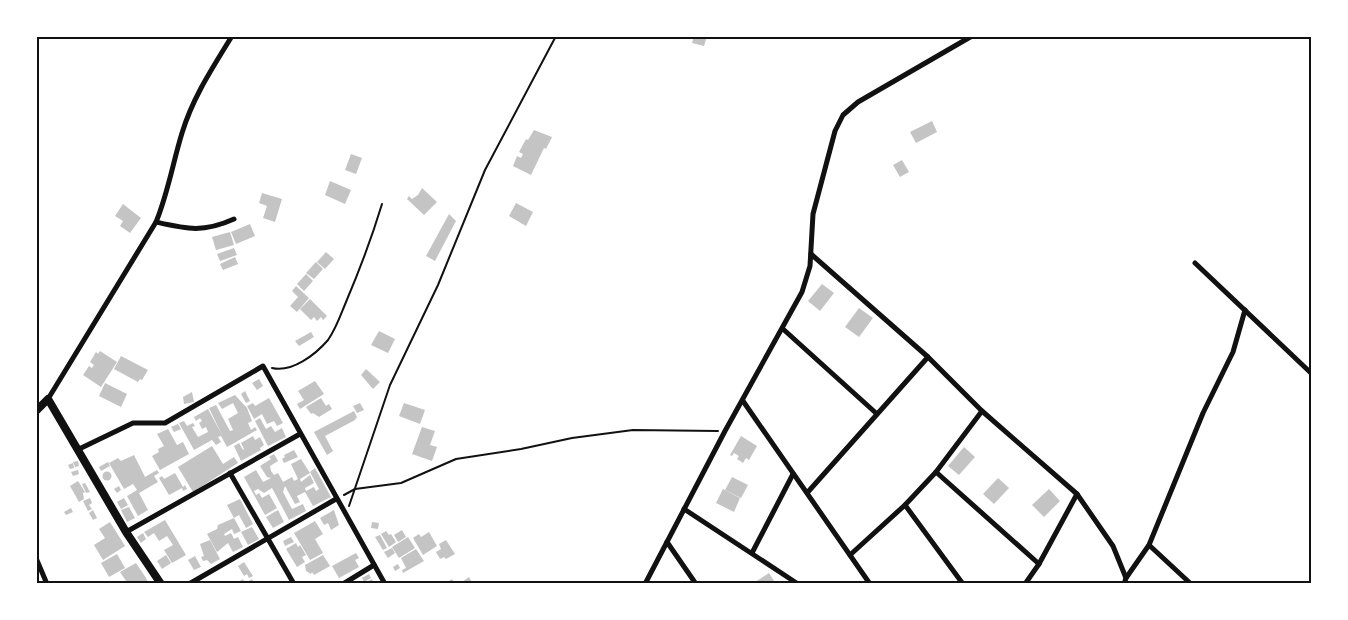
<svg xmlns="http://www.w3.org/2000/svg" width="1348" height="620" font-family="Georgia,serif">
  <style>
    .building { fill: #c4c4c4 }
    .lines { fill: none; stroke-linecap: round; stroke-linejoin: round }
    .path { stroke: #111; stroke-width: 2 }
    .minor { stroke: #111; stroke-width: 5 }
    .tertiary { stroke: #111; stroke-width: 8 }
    .neatline { fill: none; stroke: #111; stroke-width: 2 }
  </style>
  <rect width="100%" height="100%" fill="#fff"/>
  <!-- building -->
  <g class="building">
    <path d="M 694,36 L 707,36 L 704,46 L 692,43 Z"/>
    <path d="M 932,121 L 937,132 L 916,143 L 910,132 Z"/>
    <path d="M 534,130 L 552,137 L 546,149 L 544,148 L 531,175 L 513,166 L 517,156 L 521,158 L 523,154 L 519,152 L 526,139 L 528,140 Z"/>
    <path d="M 351,154 L 362,158 L 356,174 L 345,170 Z"/>
    <path d="M 902,160 L 909,172 L 900,177 L 893,165 Z"/>
    <path d="M 330,181 L 351,190 L 345,204 L 325,195 Z"/>
    <path d="M 422,188 L 437,202 L 424,215 L 407,199 L 409,196 L 412,199 L 418,195 Z"/>
    <path d="M 262,193 L 282,199 L 275,222 L 263,218 L 267,206 L 259,203 Z"/>
    <path d="M 516,203 L 533,212 L 526,226 L 509,216 Z"/>
    <path d="M 123,204 L 141,218 L 130,233 L 120,226 L 123,221 L 115,216 Z"/>
    <path d="M 449,214 L 456,221 L 435,261 L 426,256 Z"/>
    <path d="M 250,224 L 255,236 L 236,244 L 231,232 Z"/>
    <path d="M 230,232 L 234,245 L 216,250 L 212,237 Z"/>
    <path d="M 234,248 L 237,255 L 220,261 L 217,254 Z"/>
    <path d="M 326,252 L 334,259 L 325,269 L 317,262 Z"/>
    <path d="M 235,257 L 238,264 L 223,270 L 220,264 Z"/>
    <path d="M 316,262 L 323,269 L 314,279 L 306,273 Z"/>
    <path d="M 306,274 L 313,281 L 304,291 L 297,284 Z"/>
    <path d="M 822,284 L 834,293 L 820,311 L 808,301 Z"/>
    <path d="M 296,286 L 309,298 L 297,312 L 290,306 L 298,297 L 292,291 Z"/>
    <path d="M 310,299 L 327,316 L 323,320 L 321,317 L 317,321 L 314,317 L 311,320 L 300,309 Z"/>
    <path d="M 859,308 L 873,318 L 859,337 L 845,327 Z"/>
    <path d="M 379,331 L 395,339 L 388,353 L 371,345 Z"/>
    <path d="M 311,332 L 314,337 L 299,346 L 295,341 Z"/>
    <path d="M 100,351 L 117,362 L 101,387 L 83,375 L 89,366 L 92,368 L 94,365 L 90,362 L 96,352 L 98,354 Z"/>
    <path d="M 121,356 L 148,370 L 142,380 L 140,379 L 138,382 L 114,369 Z"/>
    <path d="M 366,369 L 380,382 L 373,389 L 361,375 Z"/>
    <path d="M 259,379 L 263,386 L 257,390 L 252,383 Z"/>
    <path d="M 315,381 L 324,394 L 300,409 L 297,404 L 304,400 L 298,391 Z"/>
    <path d="M 105,383 L 127,394 L 121,407 L 99,396 Z"/>
    <path d="M 245,391 L 250,401 L 246,403 L 241,394 Z"/>
    <path d="M 192,392 L 194,402 L 184,404 L 183,397 Z"/>
    <path d="M 235,395 L 247,408 L 252,421 L 248,423 L 251,430 L 255,427 L 257,430 L 227,447 L 221,436 L 218,437 L 221,442 L 216,445 L 212,440 L 194,450 L 179,423 L 184,421 L 187,426 L 193,423 L 195,426 L 192,427 L 198,437 L 208,432 L 206,427 L 202,429 L 199,423 L 202,421 L 200,418 L 196,421 L 194,417 L 208,409 L 222,435 L 209,408 L 216,405 L 230,431 L 233,430 L 228,419 L 238,413 L 233,403 L 222,409 L 218,403 Z"/>
    <path d="M 269,398 L 283,423 L 277,426 L 274,421 L 267,424 L 262,414 L 254,419 L 247,406 L 253,403 L 255,406 Z"/>
    <path d="M 321,398 L 326,406 L 329,404 L 332,409 L 319,417 L 313,413 L 311,414 L 306,407 Z"/>
    <path d="M 360,403 L 364,410 L 357,413 L 353,406 Z"/>
    <path d="M 404,403 L 425,410 L 420,424 L 399,416 Z"/>
    <path d="M 354,411 L 357,417 L 355,420 L 325,436 L 333,451 L 327,455 L 314,432 Z"/>
    <path d="M 260,418 L 266,429 L 271,426 L 275,432 L 282,428 L 286,437 L 268,446 L 255,421 Z"/>
    <path d="M 178,424 L 181,429 L 174,432 L 171,427 Z"/>
    <path d="M 422,427 L 435,431 L 430,445 L 437,447 L 432,461 L 412,454 Z"/>
    <path d="M 168,429 L 177,445 L 183,442 L 189,454 L 160,470 L 152,456 L 159,452 L 158,449 L 164,446 L 157,434 Z"/>
    <path d="M 253,436 L 255,440 L 260,437 L 264,445 L 260,448 L 261,450 L 241,461 L 234,446 L 239,443 L 243,450 L 244,449 L 241,443 Z"/>
    <path d="M 741,436 L 757,446 L 749,460 L 746,458 L 743,463 L 737,459 L 739,456 L 734,453 L 732,456 L 730,455 Z"/>
    <path d="M 212,446 L 223,464 L 234,457 L 238,463 L 193,492 L 178,467 Z"/>
    <path d="M 964,447 L 975,457 L 959,475 L 948,466 Z"/>
    <path d="M 294,450 L 298,457 L 284,463 L 282,459 L 285,457 L 284,455 Z"/>
    <path d="M 274,454 L 278,461 L 270,466 L 271,471 L 274,475 L 278,473 L 283,482 L 292,477 L 294,481 L 298,479 L 291,464 L 301,459 L 310,473 L 300,479 L 301,482 L 310,475 L 314,483 L 305,488 L 306,491 L 314,487 L 316,491 L 319,489 L 310,472 L 315,468 L 331,497 L 313,506 L 305,492 L 297,496 L 300,502 L 295,504 L 285,486 L 283,492 L 292,509 L 303,504 L 306,511 L 289,520 L 272,488 L 264,493 L 258,489 L 254,491 L 256,495 L 259,493 L 262,498 L 269,494 L 277,508 L 265,515 L 244,477 L 256,470 L 263,482 L 271,478 L 267,477 L 260,466 L 271,459 L 269,457 Z"/>
    <path d="M 134,455 L 145,477 L 157,470 L 159,473 L 154,476 L 158,482 L 139,493 L 148,510 L 138,516 L 127,496 L 137,490 L 133,484 L 124,489 L 109,463 L 118,458 L 121,461 Z"/>
    <path d="M 78,461 L 79,466 L 75,467 L 73,462 Z"/>
    <path d="M 108,462 L 110,466 L 101,471 L 99,467 Z"/>
    <path d="M 73,463 L 74,468 L 70,469 L 68,465 Z"/>
    <path d="M 78,470 L 79,474 L 73,476 L 71,472 Z"/>
    <circle cx="107" cy="476" r="4.5"/>
    <path d="M 175,473 L 183,487 L 185,485 L 187,489 L 183,491 L 182,488 L 169,495 L 159,478 L 162,476 L 164,479 Z"/>
    <path d="M 732,477 L 748,485 L 741,498 L 725,490 Z"/>
    <path d="M 998,478 L 1009,488 L 994,504 L 983,494 Z"/>
    <path d="M 78,481 L 85,492 L 83,493 L 84,499 L 79,502 L 70,486 Z"/>
    <path d="M 85,483 L 90,492 L 86,493 L 82,484 Z"/>
    <path d="M 119,486 L 121,490 L 117,493 L 114,489 Z"/>
    <path d="M 723,489 L 740,498 L 734,512 L 716,503 Z"/>
    <path d="M 1049,489 L 1060,501 L 1044,517 L 1032,505 Z"/>
    <path d="M 90,498 L 92,503 L 89,505 L 92,509 L 88,511 L 83,501 Z"/>
    <path d="M 124,498 L 128,505 L 121,509 L 117,502 Z"/>
    <path d="M 240,499 L 253,524 L 246,528 L 239,515 L 234,518 L 241,531 L 234,534 L 232,529 L 224,534 L 225,536 L 231,533 L 234,539 L 238,537 L 243,547 L 233,552 L 228,543 L 217,552 L 207,534 L 217,529 L 218,525 L 234,518 L 227,505 Z"/>
    <path d="M 129,507 L 135,518 L 127,522 L 121,510 Z"/>
    <path d="M 71,508 L 73,512 L 66,515 L 64,512 Z"/>
    <path d="M 93,510 L 97,518 L 93,520 L 89,513 Z"/>
    <path d="M 278,510 L 284,522 L 273,528 L 266,517 Z"/>
    <path d="M 334,510 L 339,525 L 331,530 L 328,523 L 324,525 L 320,518 Z"/>
    <path d="M 165,520 L 186,555 L 172,563 L 164,550 L 173,545 L 167,536 L 159,541 L 154,533 L 148,537 L 144,532 Z"/>
    <path d="M 315,521 L 323,534 L 315,539 L 323,553 L 310,560 L 294,533 Z"/>
    <path d="M 110,522 L 125,546 L 103,560 L 94,545 L 105,538 L 99,529 Z"/>
    <path d="M 372,522 L 379,523 L 378,529 L 371,528 Z"/>
    <path d="M 252,527 L 259,539 L 248,545 L 241,532 Z"/>
    <path d="M 402,530 L 406,537 L 398,542 L 394,535 Z"/>
    <path d="M 386,531 L 389,535 L 391,534 L 396,542 L 389,547 L 381,534 Z"/>
    <path d="M 429,532 L 437,546 L 423,555 L 413,538 L 419,534 L 421,537 Z"/>
    <path d="M 143,533 L 146,539 L 141,543 L 137,537 Z"/>
    <path d="M 380,535 L 387,548 L 383,550 L 375,537 Z"/>
    <path d="M 291,537 L 294,542 L 285,546 L 283,541 Z"/>
    <path d="M 408,537 L 415,548 L 399,558 L 392,547 Z"/>
    <path d="M 210,540 L 220,559 L 211,564 L 207,560 L 203,561 L 201,557 L 204,556 L 200,544 Z"/>
    <path d="M 446,540 L 455,554 L 446,559 L 444,557 L 440,559 L 436,552 L 441,549 L 439,544 Z"/>
    <path d="M 296,543 L 298,547 L 300,545 L 306,555 L 302,557 L 305,562 L 297,567 L 286,549 Z"/>
    <path d="M 392,548 L 395,553 L 388,558 L 384,552 Z"/>
    <path d="M 416,549 L 424,561 L 403,573 L 402,570 L 406,568 L 401,558 Z"/>
    <path d="M 356,553 L 359,558 L 355,560 L 359,567 L 339,578 L 332,566 Z"/>
    <path d="M 117,554 L 125,568 L 109,577 L 101,563 Z"/>
    <path d="M 166,555 L 171,563 L 162,569 L 157,561 Z"/>
    <path d="M 323,555 L 330,566 L 314,575 L 312,572 L 311,574 L 306,571 L 305,565 Z"/>
    <path d="M 195,556 L 201,567 L 194,570 L 188,560 Z"/>
    <path d="M 244,562 L 253,576 L 249,578 L 247,574 L 244,576 L 238,566 Z"/>
    <path d="M 136,563 L 146,578 L 149,584 L 122,584 L 126,581 L 120,572 Z"/>
    <path d="M 398,564 L 400,568 L 395,571 L 393,567 Z"/>
    <path d="M 769,573 L 776,584 L 752,584 Z"/>
    <path d="M 369,574 L 371,578 L 364,582 L 362,578 Z"/>
    <path d="M 469,577 L 473,584 L 463,584 L 462,582 Z"/>
    <path d="M 243,579 L 245,583 L 252,579 L 255,584 L 235,584 Z"/>
    <path d="M 372,579 L 374,583 L 363,584 Z"/>
    <path d="M 452,579 L 455,583 L 444,584 Z"/>
  </g>
  <g class="lines">
    <!-- path -->
    <g class="path">
      <path d="M 272,368 C 292,373 316,354 328,340 C 336,329 341,314 346,302 C 360,269 372,237 382,204"/>
      <path d="M 344,495 L 355,489 L 401,483 L 456,459 L 521,449 L 572,438 L 633,430 L 718,431"/>
      <path d="M 349,506 L 390,385 L 438,285 L 485,170 L 556,36"/>
    </g>
    <!-- minor -->
    <g class="minor">
      <path d="M 156,222 C 187,229 203,233 234,219"/>
      <path d="M 811,254 L 928,357 L 982,411 L 1077,494 L 1113,546 L 1126,578 L 1124,584"/>
      <path d="M 1195,263 L 1312,374"/>
      <path d="M 783,329 L 877,414"/>
      <path d="M 48,399 L 156,222 C 168,193 173,162 182,133 C 193,97 213,67 232,36"/>
      <path d="M 743,401 L 870,584"/>
      <path d="M 77,450 L 133,423 L 165,423 L 263,366 L 385,584"/>
      <path d="M 936,472 L 1039,564"/>
      <path d="M 230,473 L 294,584"/>
      <path d="M 807,493 L 928,357"/>
      <path d="M 905,505 L 963,584"/>
      <path d="M 684,509 L 798,584"/>
      <path d="M 126,532 L 300,434"/>
      <path d="M 667,542 L 696,584"/>
      <path d="M 1149,545 L 1191,584"/>
      <path d="M 752,553 L 793,474"/>
      <path d="M 850,555 L 905,505 L 936,472 L 982,411"/>
      <path d="M 36,558 L 47,584"/>
      <path d="M 1126,578 L 1149,545 L 1203,413 L 1233,352 L 1245,310"/>
      <path d="M 189,584 L 336,499"/>
      <path d="M 343,584 L 374,565"/>
      <path d="M 645,584 L 725,431 L 802,292 L 810,266 L 813,214 L 835,131 L 843,115 L 858,102 L 972,36"/>
      <path d="M 1025,584 L 1039,564 L 1077,494"/>
    </g>
    <!-- tertiary -->
    <path class="tertiary" d="M 36,411 L 48,399 L 126,532 L 161,584"/>
  </g>
  <!-- border -->
  <rect width="1348" height="620" fill="none" stroke="#ffffff" stroke-width="75"/>
  <rect x="38" y="38" width="1272" height="544" class="neatline"/>
</svg>
